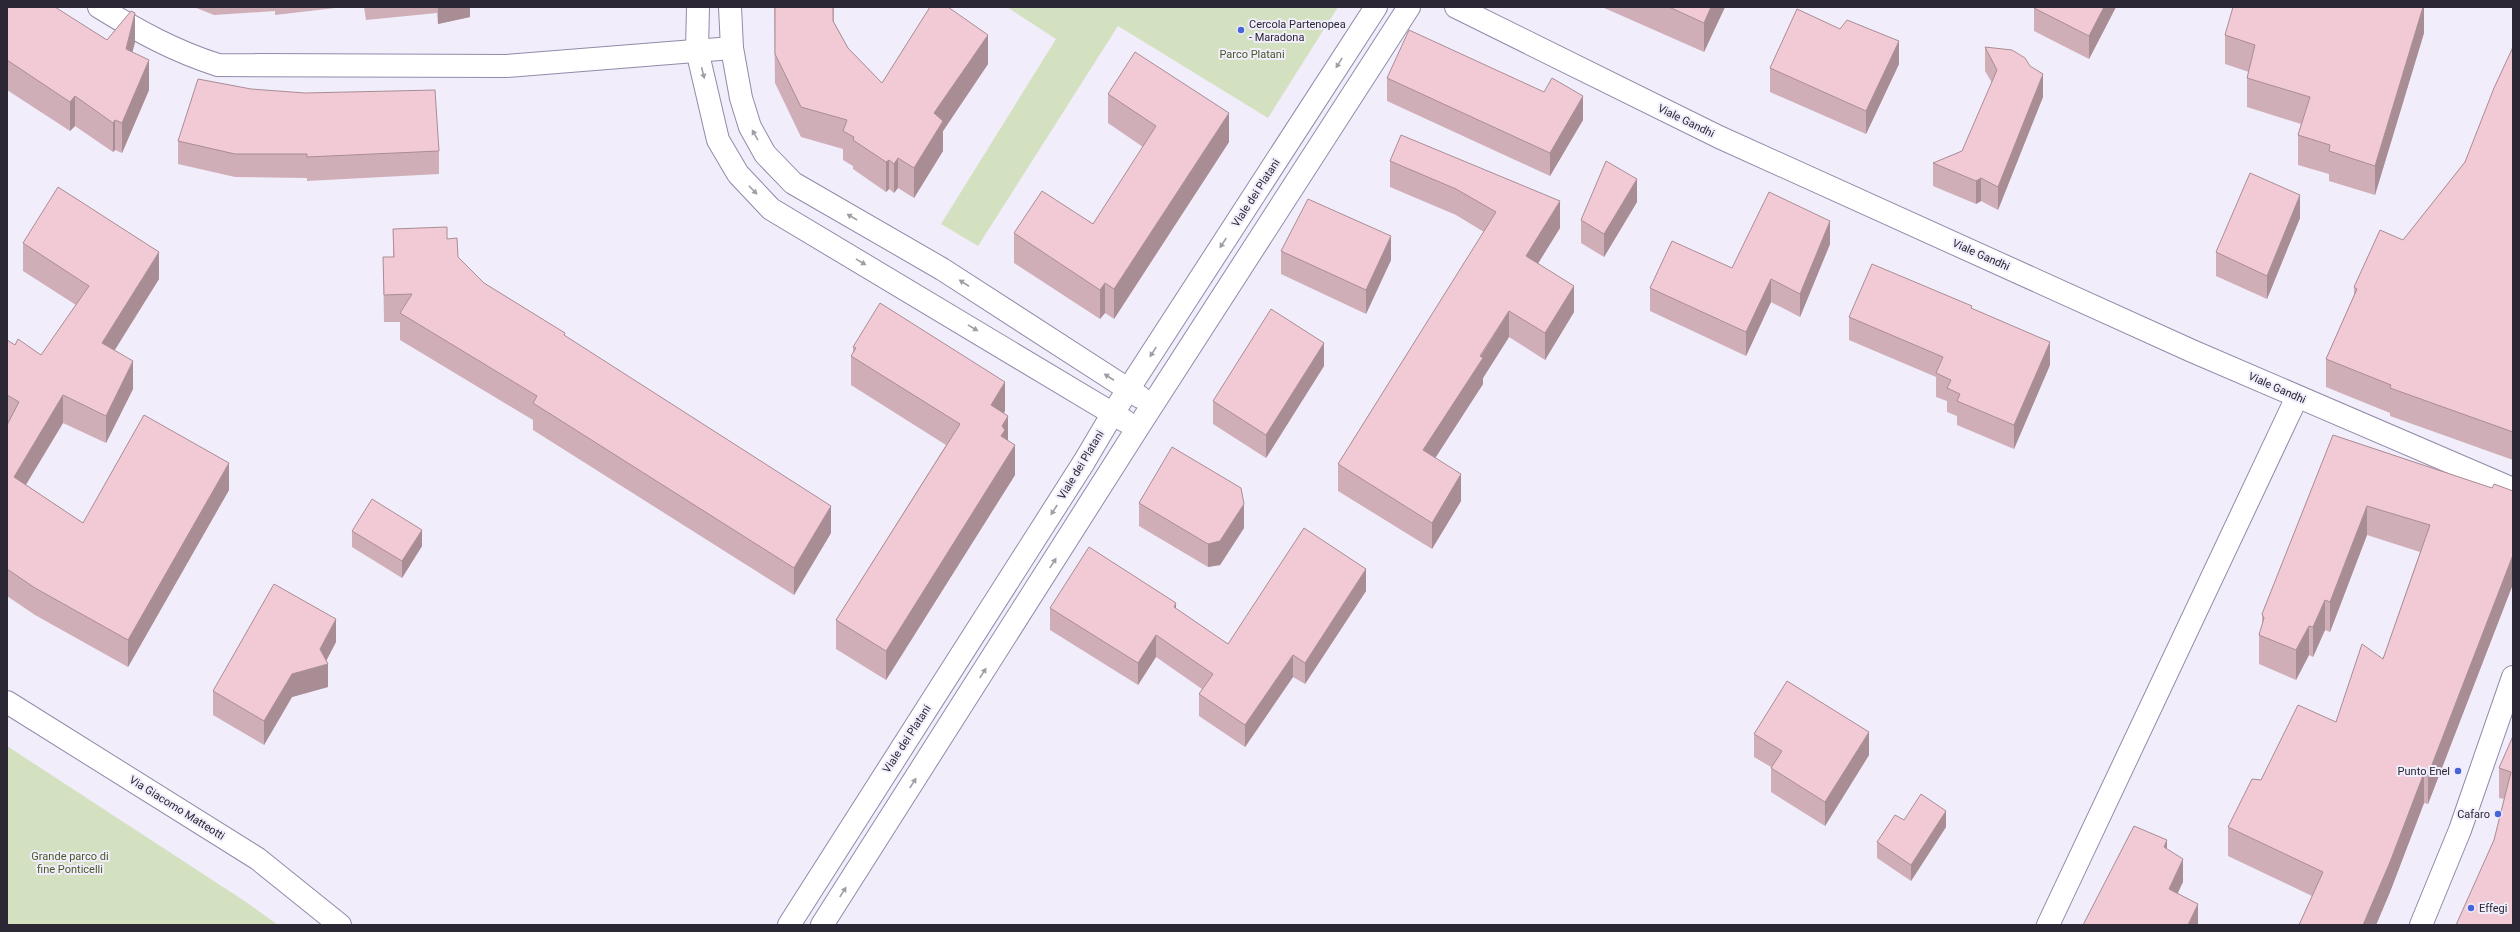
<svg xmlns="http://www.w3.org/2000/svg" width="2520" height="932" font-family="Roboto,sans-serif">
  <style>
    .green { fill: #d4e1c0 }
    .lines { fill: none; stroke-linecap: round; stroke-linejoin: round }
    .street-casing { stroke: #928aa9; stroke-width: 24 }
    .secondary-casing { stroke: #928aa9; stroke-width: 24 }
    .street { stroke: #fff; stroke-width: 22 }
    .secondary { stroke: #fff; stroke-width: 22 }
    .wall { fill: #d0aeb7 }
    .shaded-wall { fill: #a98d95 }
    .building { fill: #f2cad5; stroke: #a98d95 }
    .oneway { fill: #a09ea4 }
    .poi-dot { fill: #4764d8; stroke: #f1edfb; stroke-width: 1.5 }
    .labels { text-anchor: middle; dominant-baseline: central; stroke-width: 4; stroke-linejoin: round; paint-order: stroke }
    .poi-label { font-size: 11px; fill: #2b2734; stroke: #f1edfb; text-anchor: start }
    .park-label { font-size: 11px; fill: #4a5b29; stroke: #f1edfb }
    .street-label { font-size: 11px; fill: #2b2734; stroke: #f1edfb }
  </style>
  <rect width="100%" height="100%" fill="#f1edfb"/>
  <!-- green -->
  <g class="green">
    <path d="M 1007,7 L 1338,7 L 1268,118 L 1118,26 L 978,246 L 941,224 L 1056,39 Z"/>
    <path d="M 7,746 L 246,902 L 278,925 L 7,925 Z"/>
  </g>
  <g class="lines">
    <defs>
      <g id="street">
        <path d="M 99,7 C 138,31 174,51 218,65 L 506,66 L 732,48"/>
        <path d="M 698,7 L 697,50 L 718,140 L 738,174 L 771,209 L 1125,421"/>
        <path d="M 730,7 L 732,48 L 741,98 L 750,127 L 765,154 L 793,183 L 942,269 L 1140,397"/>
        <path d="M 1456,7 L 1719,137 L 2192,351 L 2513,489"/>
        <path d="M 7,702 L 258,859 L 340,925"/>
        <path d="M 789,925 L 1084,462 L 1113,413 L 1376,7"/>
        <path d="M 822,925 L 1137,429 L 1409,7"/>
        <path d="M 2048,925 L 2297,397"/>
      </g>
      <path id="secondary" d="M 2421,925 L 2460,830 L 2513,677"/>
    </defs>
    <!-- street casing -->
    <use href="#street" class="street-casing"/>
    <!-- secondary casing -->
    <use href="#secondary" class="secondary-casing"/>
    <!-- street -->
    <use href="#street" class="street"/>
    <!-- secondary -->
    <use href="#secondary" class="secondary"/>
  </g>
  <!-- wall -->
  <g class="wall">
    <path d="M 7,7 L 107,40 L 135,42 L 132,52 L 149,90 L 122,153 L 115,150 L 113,152 L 75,126 L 70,131 L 7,90 Z"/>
    <path d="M 194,7 L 344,7 L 275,15 L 275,11 L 214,15 Z"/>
    <path d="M 364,7 L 470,7 L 470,17 L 438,24 L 437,13 L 366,20 Z"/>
    <path d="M 774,7 L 834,7 L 834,22 L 848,48 L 882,83 L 988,64 L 943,131 L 943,151 L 914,198 L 898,188 L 894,193 L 889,189 L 886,192 L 853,169 L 853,166 L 843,160 L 843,149 L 801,137 L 775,83 Z"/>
    <path d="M 1602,7 L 1725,7 L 1704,52 Z"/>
    <path d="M 2034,7 L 2116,7 L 2089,59 L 2034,31 Z"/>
    <path d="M 2424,7 L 2424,33 L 2375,195 L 2329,181 L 2329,174 L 2298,165 L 2298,135 L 2301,124 L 2247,107 L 2247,78 L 2249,72 L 2225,64 L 2225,35 Z"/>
    <path d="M 1985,47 L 2043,97 L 1998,210 L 1981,201 L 1976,204 L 1933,186 L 1933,163 L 1962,151 L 1992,83 L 1985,71 Z"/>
    <path d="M 2513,47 L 2513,460 L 2390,416 L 2390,413 L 2326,387 L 2326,359 L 2354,295 L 2354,287 L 2403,240 L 2465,162 Z"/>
    <path d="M 1899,64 L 1866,134 L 1770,92 L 1770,68 Z"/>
    <path d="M 1387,78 L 1544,92 L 1583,120 L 1550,176 L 1387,101 Z"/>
    <path d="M 251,89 L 439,151 L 439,174 L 307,181 L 307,178 L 235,177 L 178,164 L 178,141 Z"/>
    <path d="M 1108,94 L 1229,142 L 1114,319 L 1105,313 L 1100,319 L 1014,263 L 1014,233 L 1093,224 L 1143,147 L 1108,123 Z"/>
    <path d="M 1390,161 L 1560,228 L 1538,263 L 1574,312 L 1545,360 L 1509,337 L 1483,378 L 1483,384 L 1435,458 L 1461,501 L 1432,549 L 1338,491 L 1338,464 L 1484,232 L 1456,215 L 1390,187 Z"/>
    <path d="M 1637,202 L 1604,257 L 1581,243 L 1581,220 Z"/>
    <path d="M 2300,218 L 2267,299 L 2216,276 L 2216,252 Z"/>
    <path d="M 393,229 L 447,239 L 458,257 L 484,283 L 565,336 L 831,533 L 794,595 L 533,430 L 533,420 L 400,340 L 400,322 L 384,322 L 383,257 L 393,257 Z"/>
    <path d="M 23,243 L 159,279 L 115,350 L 133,389 L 106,443 L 63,423 L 26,485 L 83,523 L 229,490 L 128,667 L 35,615 L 7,596 L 7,425 L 8,423 L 7,422 L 7,340 L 15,345 L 41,355 L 76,305 L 23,271 Z"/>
    <path d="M 1830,244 L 1800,317 L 1771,302 L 1746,356 L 1650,311 L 1650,288 Z"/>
    <path d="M 1281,251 L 1391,260 L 1366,314 L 1281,274 Z"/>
    <path d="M 1972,309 L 2050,365 L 2014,449 L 1957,425 L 1957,416 L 1947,412 L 1947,401 L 1936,397 L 1936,377 L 1849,340 L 1849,317 Z"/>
    <path d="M 853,347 L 1005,411 L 1004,413 L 1008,441 L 1015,475 L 886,680 L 836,649 L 836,620 L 946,445 L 851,385 L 851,356 L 853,353 Z"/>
    <path d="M 1324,366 L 1266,458 L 1213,424 L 1213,401 Z"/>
    <path d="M 2333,435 L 2492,488 L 2513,491 L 2513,584 L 2428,804 L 2424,803 L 2390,892 L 2376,925 L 2299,925 L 2312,896 L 2228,856 L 2228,827 L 2261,780 L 2336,722 L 2383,659 L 2420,552 L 2367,535 L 2330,632 L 2325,630 L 2313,657 L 2309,655 L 2296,680 L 2259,664 L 2259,635 L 2262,625 L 2262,614 Z"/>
    <path d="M 1139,503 L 1244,528 L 1220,565 L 1208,567 L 1139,526 Z"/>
    <path d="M 352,531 L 422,546 L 402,578 L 352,547 Z"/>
    <path d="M 1366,591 L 1305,684 L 1293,677 L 1245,747 L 1199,716 L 1199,694 L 1202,689 L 1156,657 L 1138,685 L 1050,630 L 1050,608 L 1176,609 L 1228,644 Z"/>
    <path d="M 336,642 L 326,661 L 328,687 L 292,697 L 264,745 L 213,715 L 213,691 Z"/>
    <path d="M 1754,734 L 1869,755 L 1825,826 L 1771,792 L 1771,767 L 1754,757 Z"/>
    <path d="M 2513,736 L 2513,925 L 2494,840 L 2504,799 L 2499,798 L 2499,768 Z"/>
    <path d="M 1904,820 L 1946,827 L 1911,881 L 1877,858 L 1877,842 Z"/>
  </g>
  <!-- shaded-wall -->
  <g class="shaded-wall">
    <path d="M 438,7 L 470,7 L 470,17 L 438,24 Z"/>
    <path d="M 1711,7 L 1725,7 L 1704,52 L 1704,23 Z"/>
    <path d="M 2104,7 L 2116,7 L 2089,59 L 2089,36 Z"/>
    <path d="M 2423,7 L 2424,7 L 2424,33 L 2375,195 L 2375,166 Z"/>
    <path d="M 135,13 L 135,42 L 126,78 L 126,49 Z"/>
    <path d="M 988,35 L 988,64 L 943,131 L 943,151 L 914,198 L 914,168 L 934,113 Z"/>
    <path d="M 1899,41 L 1899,64 L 1866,134 L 1866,111 Z"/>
    <path d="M 149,60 L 149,90 L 122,153 L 122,123 Z"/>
    <path d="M 2043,74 L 2043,97 L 1998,210 L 1998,187 Z"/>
    <path d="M 75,96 L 75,126 L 70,131 L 70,102 Z"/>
    <path d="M 1583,96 L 1583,120 L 1550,176 L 1550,153 Z"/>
    <path d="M 1229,113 L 1229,142 L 1114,319 L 1114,289 Z"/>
    <path d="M 115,120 L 115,150 L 113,152 L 113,123 Z"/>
    <path d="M 898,158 L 898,188 L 894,193 L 894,164 Z"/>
    <path d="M 889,160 L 889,189 L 886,192 L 886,162 Z"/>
    <path d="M 1981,178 L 1981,201 L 1976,204 L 1976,181 Z"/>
    <path d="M 1637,179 L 1637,202 L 1604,257 L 1604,234 Z"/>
    <path d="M 2300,195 L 2300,218 L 2267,299 L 2267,276 Z"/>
    <path d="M 1560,201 L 1560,228 L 1526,283 L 1526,256 Z"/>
    <path d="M 1830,221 L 1830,244 L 1800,317 L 1800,294 Z"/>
    <path d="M 1391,236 L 1391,260 L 1366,314 L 1366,290 Z"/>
    <path d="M 159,252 L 159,279 L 102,370 L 102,343 Z"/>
    <path d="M 1771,279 L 1771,302 L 1746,356 L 1746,332 Z"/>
    <path d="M 1105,283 L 1105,313 L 1100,319 L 1100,290 Z"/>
    <path d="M 1574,286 L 1574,312 L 1545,360 L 1545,333 Z"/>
    <path d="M 1509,311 L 1509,337 L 1483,378 L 1483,384 L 1423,477 L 1423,450 Z"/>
    <path d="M 2050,342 L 2050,365 L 2014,449 L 2014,425 Z"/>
    <path d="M 1324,343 L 1324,366 L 1266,458 L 1266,435 Z"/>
    <path d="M 133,361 L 133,389 L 106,443 L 106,416 Z"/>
    <path d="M 1005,382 L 1005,411 L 991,434 L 991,405 Z"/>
    <path d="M 63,395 L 63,423 L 14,504 L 14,477 Z"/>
    <path d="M 1008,416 L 1008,445 L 1001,436 L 1002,426 Z"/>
    <path d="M 1015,445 L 1015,475 L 886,680 L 886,651 Z"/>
    <path d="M 229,463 L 229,490 L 128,667 L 128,640 Z"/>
    <path d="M 1461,474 L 1461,501 L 1432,549 L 1432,523 Z"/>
    <path d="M 1244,504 L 1244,528 L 1220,565 L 1208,567 L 1208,544 Z"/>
    <path d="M 831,506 L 831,533 L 794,595 L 794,568 Z"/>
    <path d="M 2367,506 L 2367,535 L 2330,632 L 2330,602 Z"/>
    <path d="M 422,530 L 422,546 L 402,578 L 402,561 Z"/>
    <path d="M 2513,555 L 2513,584 L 2428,804 L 2428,775 Z"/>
    <path d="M 1366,569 L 1366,591 L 1305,684 L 1305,663 Z"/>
    <path d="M 2325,600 L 2325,630 L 2313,657 L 2313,627 Z"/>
    <path d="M 1176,603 L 1176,625 L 1174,607 Z"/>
    <path d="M 336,619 L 336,642 L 324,665 L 328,664 L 328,687 L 292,697 L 264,745 L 264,721 L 292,674 L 320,649 Z"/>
    <path d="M 2309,626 L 2309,655 L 2296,680 L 2296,650 Z"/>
    <path d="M 1156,635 L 1156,657 L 1138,685 L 1138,663 Z"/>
    <path d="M 1293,655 L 1293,677 L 1245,747 L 1245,725 Z"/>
    <path d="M 1869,732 L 1869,755 L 1825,826 L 1825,802 Z"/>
    <path d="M 2424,773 L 2424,803 L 2390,892 L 2376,925 L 2363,925 Z"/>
    <path d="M 1946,811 L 1946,827 L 1911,881 L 1911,865 Z"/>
    <path d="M 2167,840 L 2167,863 L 2164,847 Z"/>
    <path d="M 2183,859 L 2183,882 L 2169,912 L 2169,889 Z"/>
    <path d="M 2198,904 L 2198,925 L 2188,925 Z"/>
  </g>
  <!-- building -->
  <g class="building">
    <path d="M 7,7 L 55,7 L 107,40 L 131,11 L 135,13 L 126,49 L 149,60 L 122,123 L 115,120 L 113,123 L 75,96 L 70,102 L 7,60 Z"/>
    <path d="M 775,7 L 833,7 L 833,21 L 848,48 L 882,83 L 930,7 L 948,7 L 988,35 L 934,113 L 943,121 L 914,168 L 898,158 L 894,164 L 889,160 L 886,162 L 853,140 L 854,137 L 843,131 L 847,120 L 801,107 L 775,54 Z"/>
    <path d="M 1669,7 L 1711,7 L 1704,23 Z"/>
    <path d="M 2034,7 L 2104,7 L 2089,36 L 2034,8 Z"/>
    <path d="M 2233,7 L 2423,7 L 2375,166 L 2329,151 L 2330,145 L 2298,135 L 2310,97 L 2247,78 L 2255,45 L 2225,35 Z"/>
    <path d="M 1797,9 L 1840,29 L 1847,20 L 1899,41 L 1866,111 L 1770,68 Z"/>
    <path d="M 1409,30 L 1544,92 L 1552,78 L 1583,96 L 1550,153 L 1387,78 Z"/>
    <path d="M 1985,47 L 2012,50 L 2025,58 L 2030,66 L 2043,74 L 1998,187 L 1981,178 L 1976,181 L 1933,163 L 1962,151 L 1997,70 Z"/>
    <path d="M 2513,47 L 2513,432 L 2390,388 L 2391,385 L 2326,359 L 2357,289 L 2354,287 L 2380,230 L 2403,240 L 2465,162 L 2494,88 Z"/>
    <path d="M 1135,52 L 1229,113 L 1114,289 L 1105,283 L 1100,290 L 1014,233 L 1042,191 L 1093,224 L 1156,126 L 1108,94 Z"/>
    <path d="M 198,79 L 251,89 L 305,93 L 435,90 L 439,151 L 307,157 L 307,154 L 235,154 L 178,141 Z"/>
    <path d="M 1401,135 L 1560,201 L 1526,256 L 1574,286 L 1545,333 L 1509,311 L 1480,356 L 1483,358 L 1423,450 L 1461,474 L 1432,523 L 1338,464 L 1496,212 L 1456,189 L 1390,161 Z"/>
    <path d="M 1606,161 L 1637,179 L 1604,234 L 1581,220 Z"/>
    <path d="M 2250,173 L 2300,195 L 2267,276 L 2216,252 Z"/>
    <path d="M 58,187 L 159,252 L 102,343 L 133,361 L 106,416 L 63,395 L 14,477 L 83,523 L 144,415 L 229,463 L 128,640 L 35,588 L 7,569 L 7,425 L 19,402 L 7,395 L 7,340 L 15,345 L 18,339 L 41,355 L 89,286 L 23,243 Z"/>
    <path d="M 1769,192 L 1830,221 L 1800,294 L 1771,279 L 1746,332 L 1650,288 L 1672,241 L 1732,268 Z"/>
    <path d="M 1308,199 L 1391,236 L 1366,290 L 1281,251 Z"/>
    <path d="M 447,227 L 447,239 L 457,238 L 458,257 L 484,283 L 565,333 L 564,335 L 831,506 L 794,568 L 533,403 L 537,396 L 400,313 L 412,294 L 384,295 L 383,257 L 394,257 L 393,229 Z"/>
    <path d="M 1872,264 L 1972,306 L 1971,308 L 2050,342 L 2014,425 L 1957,401 L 1960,394 L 1947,388 L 1951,380 L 1936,373 L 1943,357 L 1849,317 Z"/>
    <path d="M 880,303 L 1005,382 L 991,405 L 1008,416 L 1002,426 L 1005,430 L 1001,436 L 1015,445 L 886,651 L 836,620 L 960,424 L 851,356 L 856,348 L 853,347 Z"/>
    <path d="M 1271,309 L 1324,343 L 1266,435 L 1213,401 Z"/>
    <path d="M 2333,435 L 2492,488 L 2494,484 L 2513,491 L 2513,555 L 2428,775 L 2424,773 L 2390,862 L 2363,925 L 2299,925 L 2323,872 L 2228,827 L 2252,779 L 2261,780 L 2298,705 L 2336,722 L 2362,644 L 2383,659 L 2430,525 L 2367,506 L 2330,602 L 2325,600 L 2313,627 L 2309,626 L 2296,650 L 2259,635 L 2264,618 L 2262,614 Z"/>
    <path d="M 1172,447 L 1241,488 L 1244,504 L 1220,541 L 1208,544 L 1139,503 Z"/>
    <path d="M 372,499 L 422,530 L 402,561 L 352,531 Z"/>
    <path d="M 1304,528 L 1366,569 L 1305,663 L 1293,655 L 1245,725 L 1199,694 L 1213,674 L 1156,635 L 1138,663 L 1050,608 L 1089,547 L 1176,603 L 1174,607 L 1228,644 Z"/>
    <path d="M 274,584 L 336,619 L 320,649 L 328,664 L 292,674 L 264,721 L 213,691 Z"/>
    <path d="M 1787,681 L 1869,732 L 1825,802 L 1771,768 L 1782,751 L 1754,734 Z"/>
    <path d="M 2513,736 L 2513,925 L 2456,925 L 2494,840 L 2511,772 L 2499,768 Z"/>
    <path d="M 1921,794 L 1946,811 L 1911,865 L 1877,842 L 1895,815 L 1904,820 Z"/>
    <path d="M 2134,826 L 2167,840 L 2164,847 L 2183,859 L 2169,889 L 2198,904 L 2188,925 L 2083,925 Z"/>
  </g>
  <!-- one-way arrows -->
  <defs><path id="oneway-solid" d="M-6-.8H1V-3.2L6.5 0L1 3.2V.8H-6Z"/></defs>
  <g class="oneway">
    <use href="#oneway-solid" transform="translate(1339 63) rotate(122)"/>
    <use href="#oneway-solid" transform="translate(703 73) rotate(76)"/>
    <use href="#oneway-solid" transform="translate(755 135) rotate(-120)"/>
    <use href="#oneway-solid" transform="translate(753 190) rotate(46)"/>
    <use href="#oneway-solid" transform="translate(852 217) rotate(-150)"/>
    <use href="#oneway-solid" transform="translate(1223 243) rotate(123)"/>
    <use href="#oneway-solid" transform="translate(861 262) rotate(31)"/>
    <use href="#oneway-solid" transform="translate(964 283) rotate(-147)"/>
    <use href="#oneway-solid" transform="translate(973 328) rotate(31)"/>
    <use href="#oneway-solid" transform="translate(1153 352) rotate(123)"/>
    <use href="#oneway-solid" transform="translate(1109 377) rotate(-147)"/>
    <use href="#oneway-solid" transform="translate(1054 510) rotate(123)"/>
    <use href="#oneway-solid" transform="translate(1053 563) rotate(-57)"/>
    <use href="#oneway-solid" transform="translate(983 673) rotate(-57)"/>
    <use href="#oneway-solid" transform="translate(913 783) rotate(-57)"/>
    <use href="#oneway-solid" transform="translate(843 892) rotate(-57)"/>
  </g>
  <!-- markers -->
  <g class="poi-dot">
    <circle cx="1241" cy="30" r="4"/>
    <circle cx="2458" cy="771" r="4"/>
    <circle cx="2498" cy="814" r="4"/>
    <circle cx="2471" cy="908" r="4"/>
  </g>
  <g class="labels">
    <!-- poi labels -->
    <g class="poi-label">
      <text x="1249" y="24">Cercola Partenopea<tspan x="1249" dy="13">- Maradona</tspan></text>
      <text x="2450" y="771" text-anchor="end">Punto Enel</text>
      <text x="2490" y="814" text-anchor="end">Cafaro</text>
      <text x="2479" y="908">Effegi</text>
    </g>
    <!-- park labels -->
    <g class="park-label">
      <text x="1252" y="54">Parco Platani</text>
      <text x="70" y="856">Grande parco di<tspan x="70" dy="13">fine Ponticelli</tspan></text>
    </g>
    <!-- street labels -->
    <g class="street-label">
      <text transform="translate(1686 121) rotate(26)">Viale Gandhi</text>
      <text transform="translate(1256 193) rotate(-57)">Viale dei Platani</text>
      <text transform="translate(1981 255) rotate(24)">Viale Gandhi</text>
      <text transform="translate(2277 388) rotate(24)">Viale Gandhi</text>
      <text transform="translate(1081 465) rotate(-59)">Viale dei Platani</text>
      <text transform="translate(907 739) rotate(-57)">Viale dei Platani</text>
      <text transform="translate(177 808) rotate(32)">Via Giacomo Matteotti</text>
    </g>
  </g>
  <!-- border -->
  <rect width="2520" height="932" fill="none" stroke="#2b2734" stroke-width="16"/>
</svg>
